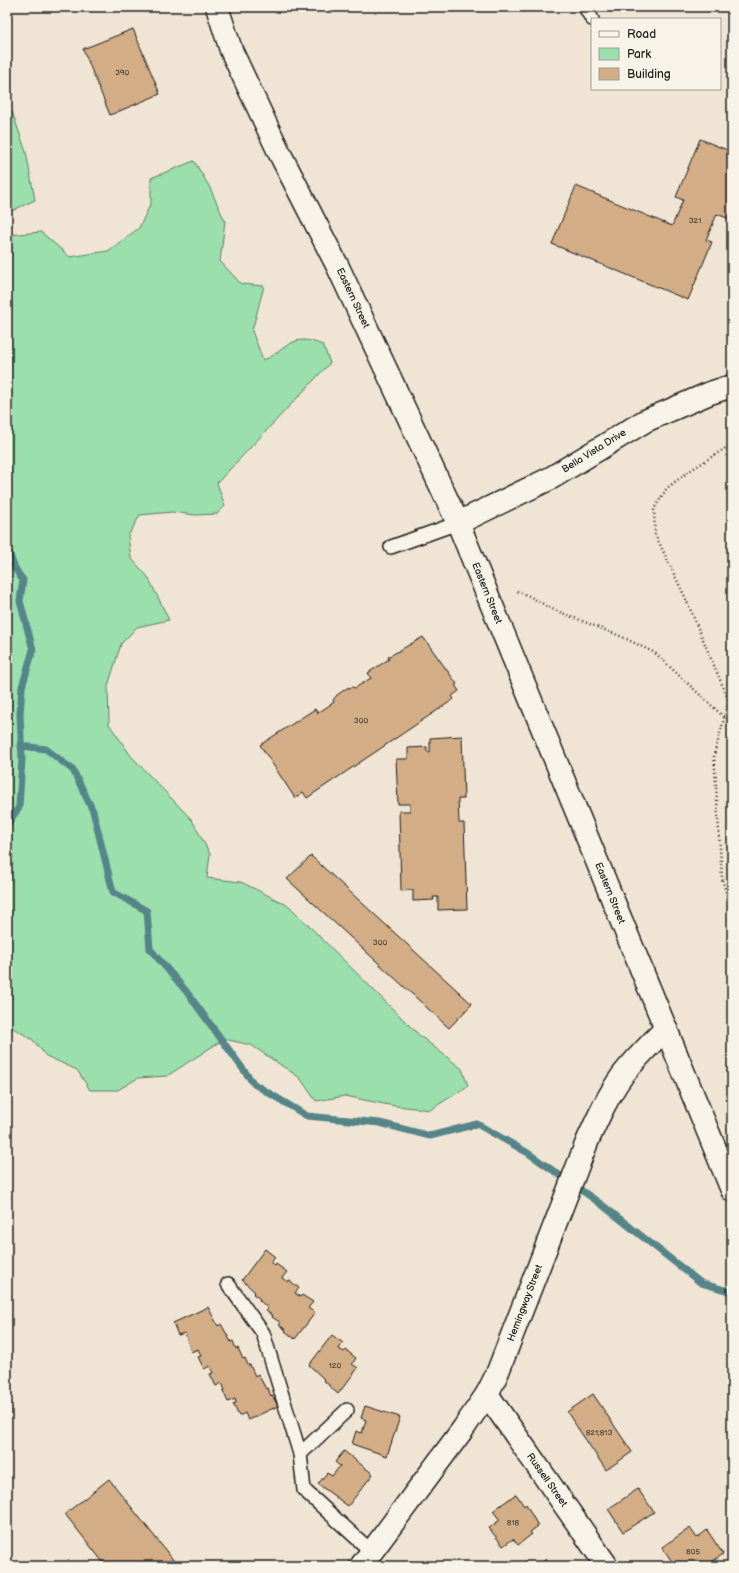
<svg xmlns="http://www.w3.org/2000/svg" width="739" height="1573" font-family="'Balsamiq Sans',sans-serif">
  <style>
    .green { fill: #9adfac; stroke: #5b7e64 }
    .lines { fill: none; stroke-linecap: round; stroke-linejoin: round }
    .stream { stroke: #548588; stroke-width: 7 }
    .building { fill: #d3ad85; stroke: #1c1c1c }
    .service-casing { stroke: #1c1c1c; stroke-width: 16 }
    .minor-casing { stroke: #1c1c1c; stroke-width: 25 }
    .tertiary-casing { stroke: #1c1c1c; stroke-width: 25 }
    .path { stroke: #1c1c1c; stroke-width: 2.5; stroke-dasharray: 1 3; stroke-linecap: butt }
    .service { stroke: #f7f3e8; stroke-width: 13 }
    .minor { stroke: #f7f3e8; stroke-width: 22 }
    .tertiary { stroke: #f7f3e8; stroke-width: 22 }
    .labels { text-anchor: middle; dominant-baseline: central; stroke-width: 3.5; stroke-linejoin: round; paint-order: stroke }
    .number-label { font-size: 8px; fill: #4a4036 }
    .street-label { font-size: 10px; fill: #1c1c1c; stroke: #f7f3e8 }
  </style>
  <rect width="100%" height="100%" fill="#f0e5d4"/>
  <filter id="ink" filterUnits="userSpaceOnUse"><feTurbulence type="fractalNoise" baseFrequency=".025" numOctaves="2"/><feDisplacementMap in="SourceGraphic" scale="8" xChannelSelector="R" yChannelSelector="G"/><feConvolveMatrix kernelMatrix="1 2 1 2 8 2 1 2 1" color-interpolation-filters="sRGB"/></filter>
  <g filter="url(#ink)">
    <!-- green -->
    <g class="green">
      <path d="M 7,97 L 26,152 L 35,200 L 7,213 Z"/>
      <path d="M 194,161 L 209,186 L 225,221 L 220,261 L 241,284 L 264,286 L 252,331 L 263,360 C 278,356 288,339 304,340 C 310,340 317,343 323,345 L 330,363 L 217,483 L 225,506 L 217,514 L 195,515 L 172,512 L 140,515 L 128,536 L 131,558 L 148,577 L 169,620 L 137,627 L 121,644 L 108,686 L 109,724 L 131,756 L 192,820 L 210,854 L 207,878 L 241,882 L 289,906 L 419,1035 L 462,1069 L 468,1086 L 430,1110 L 389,1105 L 345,1096 L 316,1101 L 300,1078 L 251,1045 L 224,1039 L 167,1076 L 138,1078 L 118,1090 L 90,1090 L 77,1070 L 46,1056 L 33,1040 L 13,1028 L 7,1028 L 7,235 L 41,232 L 70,257 L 108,251 L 139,228 L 151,203 L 151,178 Z"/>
    </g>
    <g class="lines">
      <!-- stream -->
      <g class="stream">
        <path d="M 7,530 C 7,548 11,566 23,580 L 20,601 L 33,650 L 22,687 L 20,714 L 22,759 L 19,807 L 7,825"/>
        <path d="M 21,746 L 46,749 L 73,770 L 93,811 L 113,892 L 147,911 L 150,949 L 186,991 L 254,1084 L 307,1116 L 380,1123 L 430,1136 L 477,1124 L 528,1153 L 601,1204 L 701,1283 L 732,1292"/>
      </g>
    </g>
    <!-- building -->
    <g class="building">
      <path d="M 133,29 L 160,94 L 110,115 L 83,49 Z"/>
      <path d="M 700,139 L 732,152 L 732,220 L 717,214 L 706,240 L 712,242 L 688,300 L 552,244 L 576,186 L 672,226 L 683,200 L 676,197 Z"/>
      <path d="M 423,637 L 457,684 L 455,685 L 459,691 L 452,696 L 454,699 L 307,798 L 303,792 L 295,798 L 260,745 L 315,709 L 318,713 L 334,702 L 333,700 L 337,695 L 347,688 L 353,687 L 355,688 L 371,678 L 368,673 L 389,659 L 388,657 Z"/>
      <path d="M 462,736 L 464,799 L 458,799 L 459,823 L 464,823 L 467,909 L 438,910 L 438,897 L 433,897 L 434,900 L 413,901 L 413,890 L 401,891 L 399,811 L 410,811 L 410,804 L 398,804 L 396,759 L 408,759 L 408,748 L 427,747 L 427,752 L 430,752 L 430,738 Z"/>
      <path d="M 311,856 L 472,1004 L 449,1028 L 287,879 Z"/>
      <path d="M 265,1249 L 275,1257 L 271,1263 L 275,1266 L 276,1264 L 287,1272 L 282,1278 L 288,1282 L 289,1280 L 299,1288 L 295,1293 L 300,1297 L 302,1295 L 313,1302 L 308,1308 L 315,1313 L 295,1339 L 285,1331 L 286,1330 L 279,1325 L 281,1323 L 272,1317 L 273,1316 L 266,1311 L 268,1308 L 259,1300 L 260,1299 L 253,1294 L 255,1292 L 242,1280 Z"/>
      <path d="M 208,1307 L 218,1326 L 221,1324 L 231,1342 L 233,1341 L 236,1349 L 238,1348 L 243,1359 L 245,1358 L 248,1365 L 250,1365 L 255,1376 L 258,1374 L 266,1389 L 268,1388 L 271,1396 L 272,1395 L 278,1406 L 248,1420 L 245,1413 L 239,1416 L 233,1404 L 236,1403 L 235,1399 L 228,1402 L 223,1391 L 225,1390 L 222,1383 L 216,1386 L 210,1374 L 213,1373 L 210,1366 L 204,1369 L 198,1357 L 201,1356 L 198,1349 L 191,1352 L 185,1333 L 178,1335 L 173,1323 Z"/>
      <path d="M 332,1335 L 343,1343 L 339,1349 L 344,1352 L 346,1350 L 356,1358 L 352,1364 L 358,1368 L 338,1394 L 329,1386 L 329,1385 L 323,1380 L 324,1379 L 309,1365 Z"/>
      <path d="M 593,1394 L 632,1452 L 606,1470 L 567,1412 Z"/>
      <path d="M 365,1406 L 400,1417 L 387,1456 L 352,1444 L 356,1431 L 362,1433 L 366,1420 L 361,1418 Z"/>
      <path d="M 344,1451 L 373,1474 L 348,1506 L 318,1484 L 327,1473 L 332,1476 L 340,1466 L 335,1462 Z"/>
      <path d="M 109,1479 L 178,1566 L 106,1566 L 65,1514 Z"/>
      <path d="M 638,1489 L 654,1512 L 623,1532 L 608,1509 Z"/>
      <path d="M 516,1494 L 524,1506 L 526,1504 L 538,1526 L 530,1532 L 532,1534 L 518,1545 L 513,1539 L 503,1546 L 489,1528 L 500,1520 L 493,1511 Z"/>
      <path d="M 690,1528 L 697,1538 L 707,1530 L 723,1554 L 706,1566 L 680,1566 L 678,1564 L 675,1566 L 662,1547 Z"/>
      <path d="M 546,1559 L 551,1566 L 538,1566 Z"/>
      <path d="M 526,1561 L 530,1566 L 519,1566 Z"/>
    </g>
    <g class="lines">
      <defs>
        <g id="service">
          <path d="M 585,7 L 592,19"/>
          <path d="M 391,547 L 458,523"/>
          <path d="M 228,1284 L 263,1333 L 300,1454 L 304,1490 L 372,1552"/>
          <path d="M 300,1454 L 347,1410"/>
        </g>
        <g id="minor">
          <path d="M 458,523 L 551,478 L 645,421 L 710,393 L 732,386"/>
          <path d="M 487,1394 L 607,1566"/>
          <path d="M 361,1566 L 463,1429 L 487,1394 L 497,1374 L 587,1142 C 597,1120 607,1097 622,1076 C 635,1059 651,1044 666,1028"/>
        </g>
        <path id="tertiary" d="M 217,7 L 231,50 L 279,152 L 338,267 L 458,523 L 732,1190"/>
      </defs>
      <!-- service casing -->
      <use href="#service" class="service-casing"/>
      <!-- minor casing -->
      <use href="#minor" class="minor-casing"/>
      <!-- tertiary casing -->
      <use href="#tertiary" class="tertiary-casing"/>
      <!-- path -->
      <g class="path">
        <path d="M 732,444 L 688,472 L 667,488 L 654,509 L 655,534 L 685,597 L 729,701 L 714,755 L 722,878 L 732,914"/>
        <path d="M 517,591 L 529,596 L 552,609 L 620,636 L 655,653 L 725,718"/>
        <path d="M 726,1099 L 732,1099"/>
      </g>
      <!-- service -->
      <use href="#service" class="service"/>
      <!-- minor -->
      <use href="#minor" class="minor"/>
      <!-- tertiary -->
      <use href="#tertiary" class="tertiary"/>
    </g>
  </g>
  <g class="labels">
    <!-- number labels -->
    <g class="number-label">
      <text x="122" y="72">390</text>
      <text x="695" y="220">321</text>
      <text x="361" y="720">300</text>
      <text x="380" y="942">300</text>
      <text x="335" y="1365">120</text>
      <text x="599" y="1432">821;813</text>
      <text x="513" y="1522">818</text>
      <text x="693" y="1551">805</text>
    </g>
    <!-- street labels -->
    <g class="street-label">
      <text transform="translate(353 298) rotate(65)">Eastern Street</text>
      <text transform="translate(594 451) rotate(-32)">Bella Vista Drive</text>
      <text transform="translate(487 593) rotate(68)">Eastern Street</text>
      <text transform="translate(610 893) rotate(68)">Eastern Street</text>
      <text transform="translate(525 1303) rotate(-69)">Hemingway Street</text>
      <text transform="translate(547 1480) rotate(55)">Russell Street</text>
    </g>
  </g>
  <!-- margin -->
  <rect width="739" height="1573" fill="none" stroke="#f7f3e8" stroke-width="24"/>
  <rect x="12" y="12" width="715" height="1549" fill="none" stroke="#1c1c1c" stroke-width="1.5" filter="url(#ink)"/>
  <!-- legend -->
  <rect x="591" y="18" width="130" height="72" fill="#f7f3e8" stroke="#9f9d96"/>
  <rect x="599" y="31" width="20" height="6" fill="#f7f3e8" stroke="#9f9d96"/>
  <text x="627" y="38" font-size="12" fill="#1c1c1c">Road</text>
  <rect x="599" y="48" width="20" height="12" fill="#9adfac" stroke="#9f9d96"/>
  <text x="627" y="58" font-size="12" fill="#1c1c1c">Park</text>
  <rect x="599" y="68" width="20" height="12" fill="#d3ad85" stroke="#9f9d96"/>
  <text x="627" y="78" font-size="12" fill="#1c1c1c">Building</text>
</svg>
